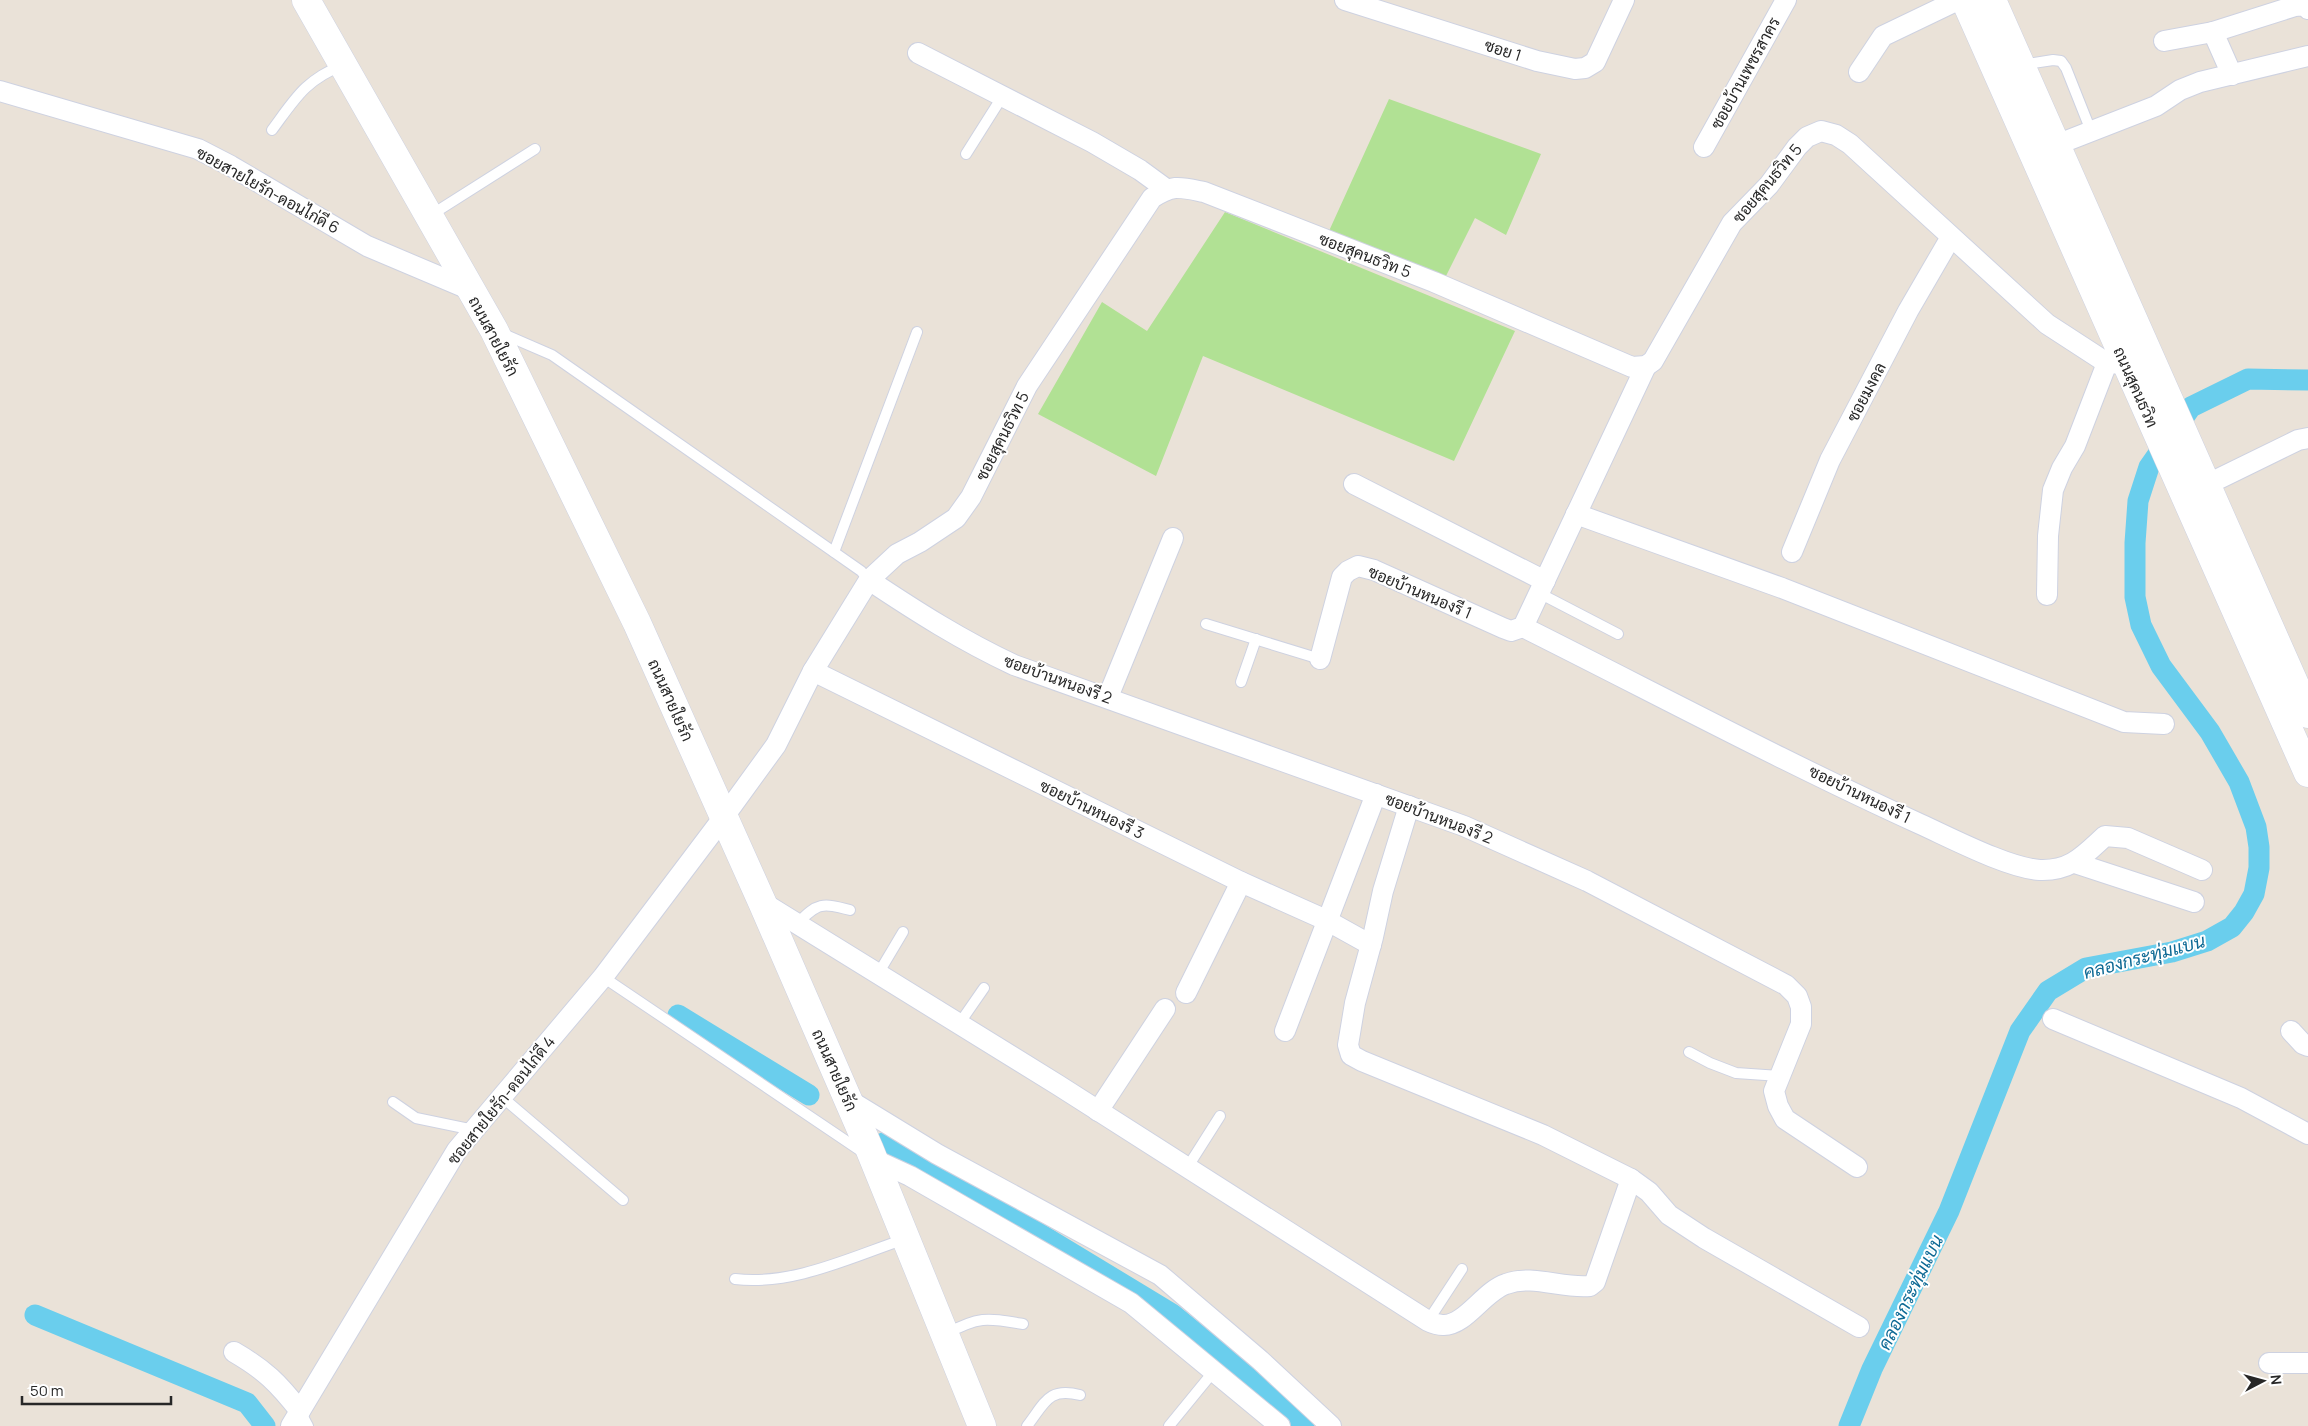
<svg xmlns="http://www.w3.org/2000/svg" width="2308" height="1426" font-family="Manrope,Sarabun,sans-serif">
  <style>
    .green { fill: #b1e194 }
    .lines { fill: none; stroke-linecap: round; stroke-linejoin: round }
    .canal { stroke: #6aceed; stroke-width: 21 }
    .lane-casing { stroke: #ced2e1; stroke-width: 12 }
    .street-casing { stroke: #ced2e1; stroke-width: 22 }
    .secondary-casing { stroke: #ced2e1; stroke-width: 29 }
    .lane { stroke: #fff; stroke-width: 10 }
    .street { stroke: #fff; stroke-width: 20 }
    .secondary { stroke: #fff; stroke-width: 28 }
    .labels { text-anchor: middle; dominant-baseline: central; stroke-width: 4; stroke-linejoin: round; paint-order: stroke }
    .street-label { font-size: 16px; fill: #272727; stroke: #fff }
    .water-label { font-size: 18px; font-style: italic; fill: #0e6a95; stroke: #fff }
  </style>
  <rect width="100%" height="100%" fill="#eae2d8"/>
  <!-- green -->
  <g class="green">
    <path d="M 1389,99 L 1541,154 L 1506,235 L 1475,218 L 1446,276 L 1329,231 Z"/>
    <path d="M 1225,212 L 1515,331 L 1454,461 L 1203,356 L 1156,476 L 1038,414 L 1102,302 L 1147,331 Z"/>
  </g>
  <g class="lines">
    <!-- canal -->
    <g class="canal">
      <path d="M 678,1015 L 809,1095"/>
      <path d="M 883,1143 L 974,1194 L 1172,1314 L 1264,1388 L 1304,1426"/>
      <path d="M 35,1315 L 247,1403 L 265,1426"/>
      <path d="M 1849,1426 L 1872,1369 L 1949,1211 L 2020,1031 L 2048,991 L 2086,968 L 2172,952 L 2207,941 L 2232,927 L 2244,912 L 2254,894 L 2259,868 L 2259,847 L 2256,827 L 2239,782 L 2210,732 L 2161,666 L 2141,625 L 2135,597 L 2135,543 L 2138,501 L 2149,467 L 2191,407 L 2248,379 L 2308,380"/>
    </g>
    <defs>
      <g id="lane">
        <path d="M 2021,65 L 2053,60 L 2061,61 L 2066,68 L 2091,131"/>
        <path d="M 272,130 C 295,99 305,80 343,65"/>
        <path d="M 966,154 L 1002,97"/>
        <path d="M 431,215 L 535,149"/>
        <path d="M 501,333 L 552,355 L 861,571 L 869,580"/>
        <path d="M 834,552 L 917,332"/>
        <path d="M 1539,593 L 1618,634"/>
        <path d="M 1206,624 L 1320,659"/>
        <path d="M 1241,682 L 1256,639"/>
        <path d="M 797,924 C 818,902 822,903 850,910"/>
        <path d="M 878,974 L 903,932"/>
        <path d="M 603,977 L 864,1153"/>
        <path d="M 959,1024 L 984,988"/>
        <path d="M 1689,1052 L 1710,1063 L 1736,1073 L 1780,1076"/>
        <path d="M 502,1097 L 623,1200"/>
        <path d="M 393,1102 L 416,1118 L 474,1130"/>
        <path d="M 1187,1168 L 1220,1116"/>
        <path d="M 735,1279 C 793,1286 851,1257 905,1239"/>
        <path d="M 1428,1321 L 1462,1269"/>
        <path d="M 946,1334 C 979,1316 987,1318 1023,1324"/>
        <path d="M 300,1411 L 308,1426"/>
        <path d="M 1027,1426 C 1045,1403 1048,1387 1080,1395"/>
        <path d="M 1169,1426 L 1214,1371"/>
      </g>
      <g id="street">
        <path d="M 1345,0 L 1537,61 L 1575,69 L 1585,68 L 1595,62 L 1624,0"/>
        <path d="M 2164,41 L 2213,32"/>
        <path d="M 918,53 L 1092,142 L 1140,170 L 1166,189"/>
        <path d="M 1859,72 L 1883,36 L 1958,0"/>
        <path d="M 2232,75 L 2213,32 L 2295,6 L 2305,5 L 2308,9"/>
        <path d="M 0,91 L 198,149 L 231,166 L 367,246 L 471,290"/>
        <path d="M 2056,145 L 2156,106 L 2180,90 L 2200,82 L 2308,56"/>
        <path d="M 1704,147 L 1786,0"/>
        <path d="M 1354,484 L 1545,581"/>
        <path d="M 2206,485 L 2298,440 L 2308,438"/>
        <path d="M 1576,514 L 1782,588 L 2124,722 L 2164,724"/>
        <path d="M 1792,552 L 1830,460 L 1908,311 L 1951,237"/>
        <path d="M 869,580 C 917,612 961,640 1014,665 L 1464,826 L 1587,881 L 1786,985 L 1797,996 L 1801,1007 L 1801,1024 L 1774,1091 L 1778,1106 L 1785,1119 L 1857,1167"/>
        <path d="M 2047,595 L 2048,536 L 2053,490 L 2062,468 L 2075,446 L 2107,363"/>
        <path d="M 1523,627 C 1655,693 1786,763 1920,824 C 1951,838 2008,868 2040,870 C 2071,871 2083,856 2105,836 L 2128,838 L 2202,870"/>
        <path d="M 1320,659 L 1342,577 L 1348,571 L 1358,566 L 1374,570 L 1503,628 L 1511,631 L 1523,627 L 1646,366"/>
        <path d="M 813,671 L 1241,882 L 1326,920 L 1371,945"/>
        <path d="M 1108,697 L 1173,538"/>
        <path d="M 1409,806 L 1383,891 L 1373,937 L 1355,1003 L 1348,1045 L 1351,1055 L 1362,1061 L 1543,1135 L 1631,1179 L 1649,1192 L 1669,1215 L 1704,1238 L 1859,1327"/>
        <path d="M 2075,863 L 2194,902"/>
        <path d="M 762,902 L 1058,1085 L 1428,1321 C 1432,1323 1438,1325 1443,1325 C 1465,1326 1484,1291 1506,1284 C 1533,1274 1562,1289 1590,1286 L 1595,1282 L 1631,1179"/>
        <path d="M 1186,993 L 1241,882"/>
        <path d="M 2053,1019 L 2241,1098 L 2308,1134"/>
        <path d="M 1285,1031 L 1376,794"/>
        <path d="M 2291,1031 L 2303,1044 L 2308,1046"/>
        <path d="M 847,1099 L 937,1154 L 1160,1275 L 1260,1360 L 1331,1426"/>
        <path d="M 1098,1111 L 1165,1009"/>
        <path d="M 873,1159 L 910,1176 L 1131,1303 L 1280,1426"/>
        <path d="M 234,1352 C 265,1370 278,1383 300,1411"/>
        <path d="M 2269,1363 L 2308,1363"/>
        <path d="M 291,1426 L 457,1150 L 603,977 L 723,818 L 776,745 L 813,671 L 869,580 L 897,554 L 920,542 L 956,518 L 971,497 L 1027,386 L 1152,198 C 1173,184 1180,187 1204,192 L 1434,282 L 1632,367 L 1646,366 L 1653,361 L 1732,223 L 1769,185 L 1797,147 L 1807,137 L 1821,131 L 1836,135 L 1850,144 L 2047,324 L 2107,363 L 2126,364"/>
      </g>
      <g id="secondary">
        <path d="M 306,0 L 494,330 L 637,623 L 762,902 L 869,1148 L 982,1426"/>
        <path d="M 1965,0 L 2308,773"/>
        <path d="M 1992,0 L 2308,714"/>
      </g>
    </defs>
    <!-- lane casing -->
    <use href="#lane" class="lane-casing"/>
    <!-- street casing -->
    <use href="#street" class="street-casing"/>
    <!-- secondary casing -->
    <use href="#secondary" class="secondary-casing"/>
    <!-- lane -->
    <use href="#lane" class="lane"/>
    <!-- street -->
    <use href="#street" class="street"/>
    <!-- secondary -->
    <use href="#secondary" class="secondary"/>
  </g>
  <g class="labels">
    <!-- street labels -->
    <g class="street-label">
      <text transform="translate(1503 50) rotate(18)">ซอย 1</text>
      <text transform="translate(1745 73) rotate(-61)">ซอยบ้านเพชรสาคร</text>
      <text transform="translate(1767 183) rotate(-50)">ซอยสุคนธวิท 5</text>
      <text transform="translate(268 190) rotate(29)">ซอยสายใยรัก-ดอนไก่ดี 6</text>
      <text transform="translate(1365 255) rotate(21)">ซอยสุคนธวิท 5</text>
      <text transform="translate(494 336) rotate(62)">ถนนสายใยรัก</text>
      <text transform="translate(2136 387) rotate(66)">ถนนสุคนธวิท</text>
      <text transform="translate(1866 392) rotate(-62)">ซอยมงคล</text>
      <text transform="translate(1002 436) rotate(-63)">ซอยสุคนธวิท 5</text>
      <text transform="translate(1420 592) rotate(23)">ซอยบ้านหนองรี 1</text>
      <text transform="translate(1058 679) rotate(20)">ซอยบ้านหนองรี 2</text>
      <text transform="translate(671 700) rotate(66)">ถนนสายใยรัก</text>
      <text transform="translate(1860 794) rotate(26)">ซอยบ้านหนองรี 1</text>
      <text transform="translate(1092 809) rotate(26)">ซอยบ้านหนองรี 3</text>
      <text transform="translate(1439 818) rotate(21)">ซอยบ้านหนองรี 2</text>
      <text transform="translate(835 1070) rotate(66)">ถนนสายใยรัก</text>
      <text transform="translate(501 1100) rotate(-51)">ซอยสายใยรัก-ดอนไก่ดี 4</text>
    </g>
    <!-- water labels -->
    <g class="water-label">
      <text transform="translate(2144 956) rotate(-15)">คลองกระทุ่มแบน</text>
      <text transform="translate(1910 1292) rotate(-64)">คลองกระทุ่มแบน</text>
    </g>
  </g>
  <!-- north arrow -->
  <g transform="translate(2263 1381) rotate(84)" stroke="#ffffff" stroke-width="4" paint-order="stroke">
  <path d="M0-4L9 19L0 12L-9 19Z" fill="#272727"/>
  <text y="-8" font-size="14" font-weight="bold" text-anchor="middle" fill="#272727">N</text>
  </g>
  <!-- scale -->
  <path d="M22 1396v8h149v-8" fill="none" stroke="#272727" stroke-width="2.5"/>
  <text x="30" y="1396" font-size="15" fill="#272727" stroke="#ffffff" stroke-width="4" paint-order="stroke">50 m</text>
</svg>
